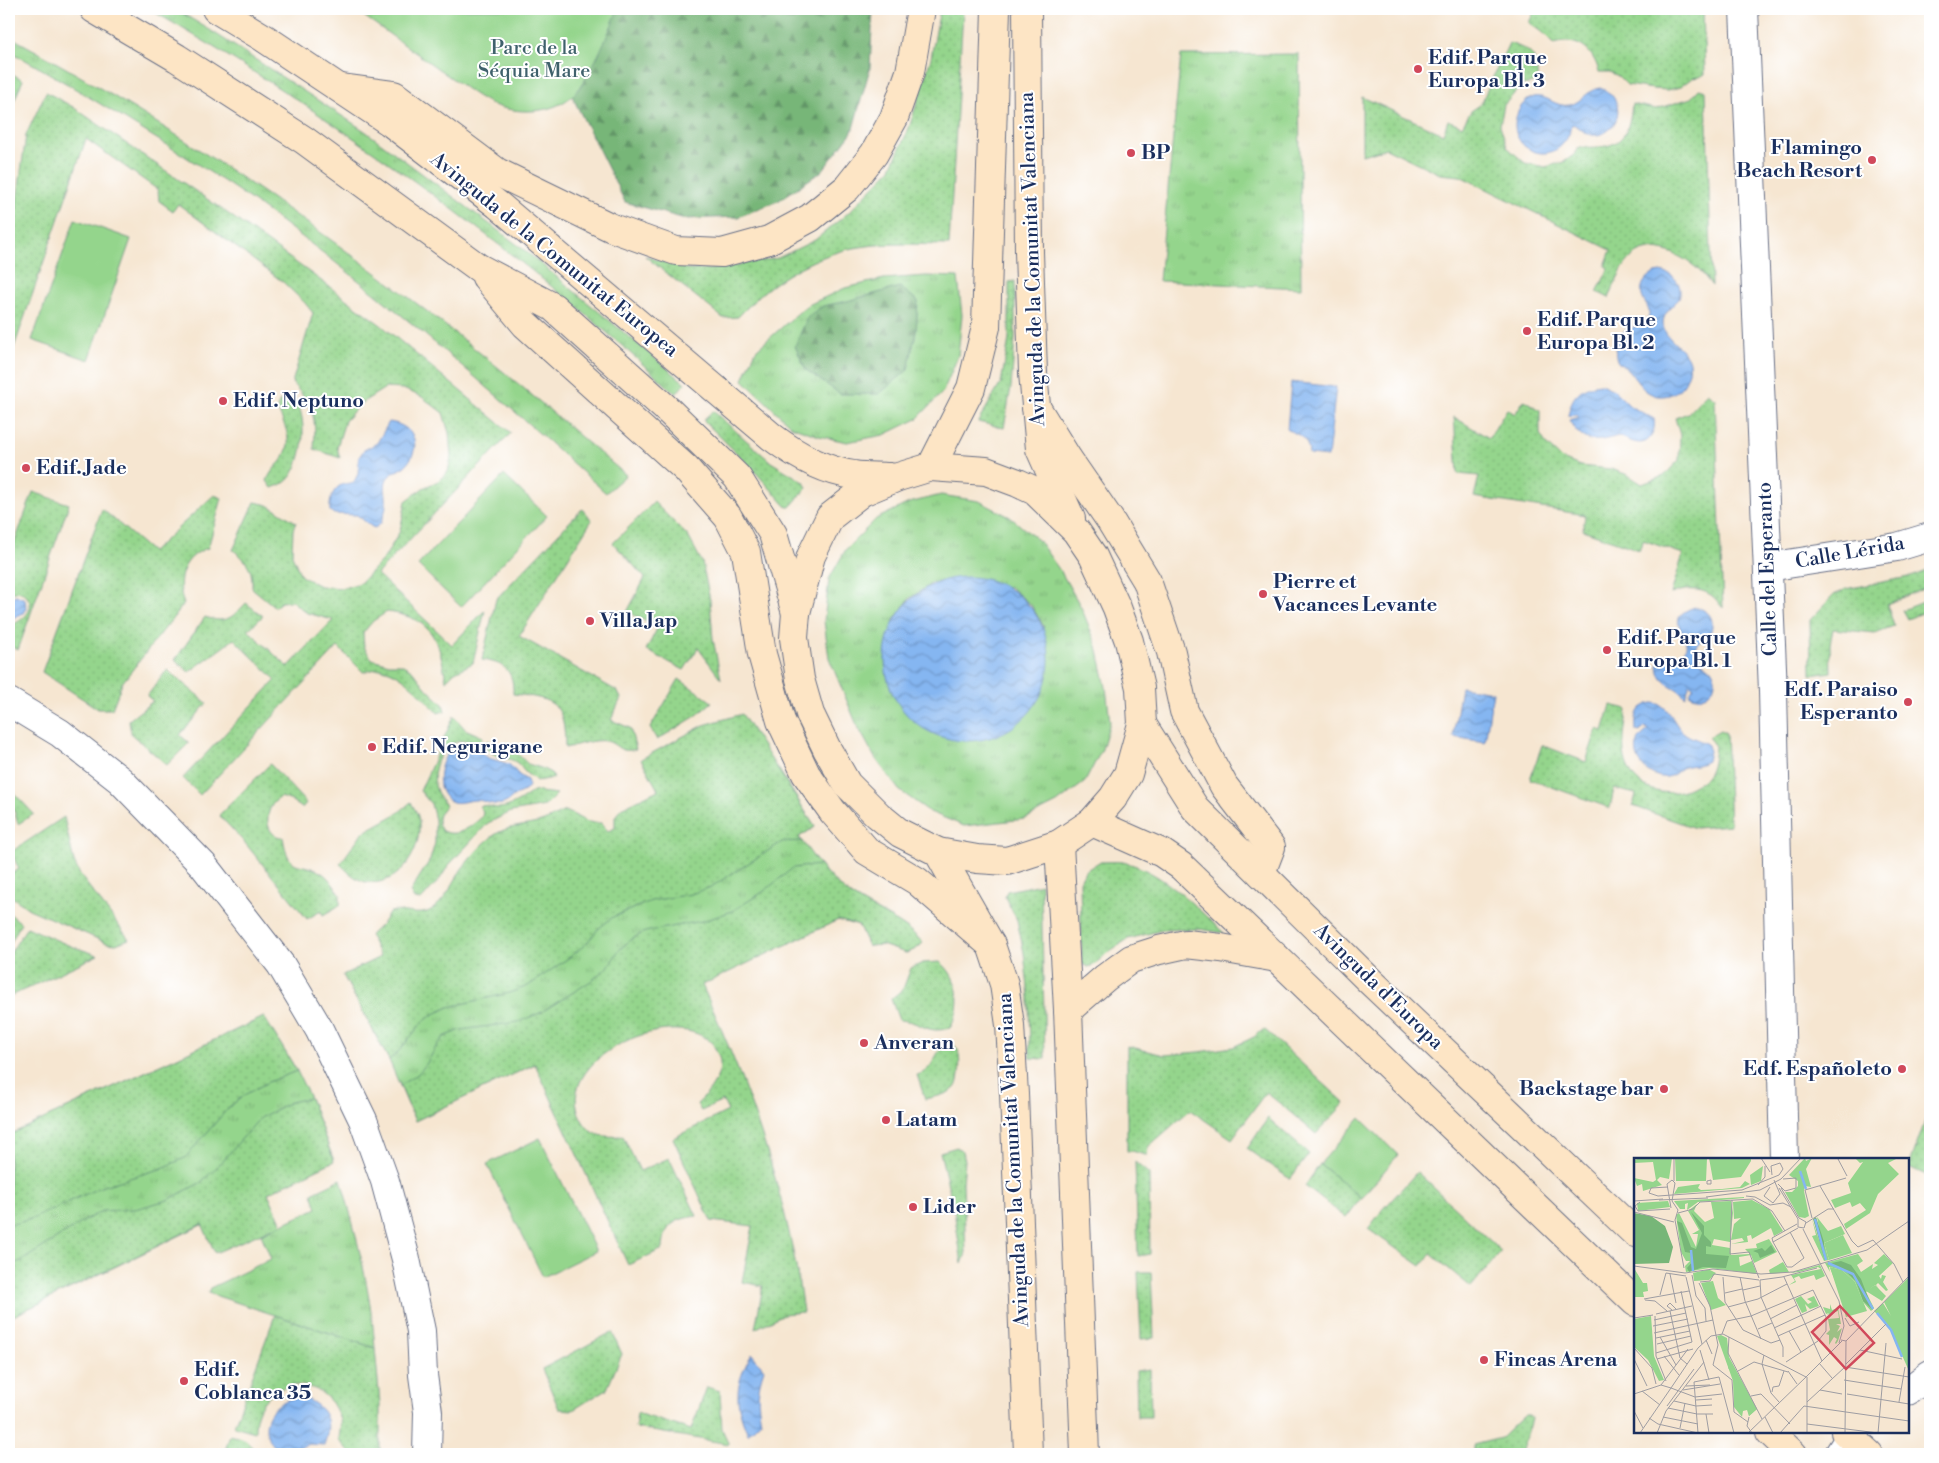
<svg xmlns="http://www.w3.org/2000/svg" width="1939" height="1463" font-family="'Libre Bodoni',serif">
  <style>
    .grass { fill: url(#grass-tufts); stroke: #588275; fill-rule: evenodd }
    .forest { fill: url(#forest-firs); stroke: #49726b }
    .park { fill: #94d58c; stroke: #588275 }
    .garden { fill: url(#garden-dots); stroke: #588275 }
    .water { fill: url(#water-waves); stroke: #5072a8 }
    .lines { fill: none; stroke-linecap: round; stroke-linejoin: round }
    .minor-casing { stroke: #686f86; stroke-width: 30 }
    .secondary-casing { stroke: #686f86; stroke-width: 30 }
    .minor { stroke: #fff; stroke-width: 28 }
    .secondary { stroke: #fde5c5; stroke-width: 28 }
    .poi-dot { fill: #d1495b; stroke: #fff; stroke-width: 2 }
    .labels { text-anchor: middle; dominant-baseline: central; stroke-width: 4; stroke-linejoin: round; paint-order: stroke }
    .park-label { font-size: 20px; fill: #3f616c; stroke: #fff }
    .poi-label { font-size: 20px; font-weight: bold; fill: #1b2f5e; stroke: #fff; text-anchor: start }
    .street-label { font-size: 20px; fill: #1b2f5e; stroke: #fff }
    .inset-river { fill: none; stroke: #85b6f1; stroke-width: 2.5 }
    .inset-road { fill: none; stroke: #9e9da3; stroke-width: 1 }
    .view { fill: #d1495b; fill-opacity: 0.15; stroke: #d1495b; stroke-width: 2.5 }
    .inset-edge { fill: none; stroke: #1b2f5e; stroke-width: 2.5 }
  </style>
  <defs>
    <pattern id="grass-tufts" width="24" height="20" patternUnits="userSpaceOnUse" patternTransform="scale(1.25)"><rect width="24" height="20" fill="#94d58c"/><path d="M3 7l-1-3M5 7V3M7 7l1-3M15 17l-1-3M17 17v-4M19 17l1-3" fill="none" stroke="#7fb77b"/></pattern>
    <pattern id="forest-firs" width="22" height="20" patternUnits="userSpaceOnUse" patternTransform="scale(1.25)"><rect width="22" height="20" fill="#77b678"/><path d="M5 1l3.5 6h-7zM16 11l3.5 6h-7z" fill="#619466"/></pattern>
    <pattern id="garden-dots" width="8" height="8" patternUnits="userSpaceOnUse" patternTransform="scale(1.25)"><rect width="8" height="8" fill="#94d58c"/><path d="M2 2h.1M6 6h.1" fill="none" stroke="#7fb77b" stroke-width="1.8" stroke-linecap="round"/></pattern>
    <pattern id="water-waves" width="16" height="10" patternUnits="userSpaceOnUse" patternTransform="scale(1.25)"><rect width="16" height="10" fill="#85b6f1"/><path d="M0 5q4-4 8 0t8 0" fill="none" stroke="#6c94c6"/></pattern>
  </defs>
  <rect width="100%" height="100%" fill="#fff"/>
  <filter id="ink" filterUnits="userSpaceOnUse"><feTurbulence type="fractalNoise" baseFrequency=".02" numOctaves="2"/><feDisplacementMap in="SourceGraphic" scale="10" xChannelSelector="R" yChannelSelector="G"/><feConvolveMatrix kernelMatrix="1 2 1 2 8 2 1 2 1" color-interpolation-filters="sRGB"/></filter>
  <filter id="wash" filterUnits="userSpaceOnUse"><feTurbulence type="fractalNoise" baseFrequency=".0096" numOctaves="4" result="noise"/><feDisplacementMap in="SourceGraphic" scale="20" xChannelSelector="R" yChannelSelector="G"/><feGaussianBlur stdDeviation="1.12" result="paint"/><feColorMatrix in="noise" values="0 0 0 0 0 0 0 0 0 0 0 0 0 0 0 0 0 1.4 0 .05"/><feComposite in="paint" operator="in"/></filter>
  <g filter="url(#wash)">
    <rect width="100%" height="100%" fill="#f6e6d1"/>
    <!-- grass -->
    <g class="grass">
      <path d="M 149,9 L 175,9 L 210,30 L 365,131 L 523,249 L 685,383 L 676,394 C 646,367 616,340 585,314 C 449,201 303,97 149,9 Z"/>
      <path d="M 9,36 C 190,135 361,255 521,386 C 556,415 591,446 626,475 L 606,493 C 494,392 379,291 257,204 C 218,176 176,151 136,126 C 94,100 52,74 9,51 Z"/>
      <path d="M 1299,54 L 1301,288 L 1159,281 L 1181,55 Z"/>
      <path d="M 926,276 L 958,277 L 962,315 L 958,356 L 943,392 L 917,419 L 884,435 L 847,442 L 819,436 L 791,426 L 743,380 L 756,350 L 806,306 L 845,288 L 884,279 Z"/>
      <path d="M 941,495 L 979,501 L 1010,517 L 1039,541 L 1061,572 L 1081,607 L 1097,646 L 1106,687 L 1110,722 L 1102,749 L 1085,782 L 1057,803 L 1025,819 L 964,826 L 930,812 L 899,790 L 875,758 L 857,725 L 829,658 L 824,621 L 829,579 L 846,549 L 876,519 L 909,503 ZM 932,583 L 1010,587 L 1031,605 L 1044,627 L 893,621 L 910,598 Z"/>
      <path d="M 778,768 L 815,827 L 799,837 C 815,859 830,882 853,897 C 877,913 904,921 923,943 L 916,949 L 906,953 L 882,945 L 868,946 L 859,926 L 838,920 L 415,1121 L 389,1060 L 343,975 Z"/>
      <path d="M 264,1017 L 297,1071 L 310,1098 L 334,1161 L 9,1318 L 9,1135 Z"/>
      <path d="M 341,1179 C 356,1234 371,1290 375,1348 L 208,1293 L 210,1288 L 271,1259 L 261,1234 L 317,1208 L 312,1193 Z"/>
    </g>
    <!-- forest -->
    <g class="forest">
      <path d="M 615,9 L 873,9 L 870,68 L 852,132 L 822,171 L 778,201 L 738,217 L 685,219 L 625,202 L 572,96 L 582,85 Z"/>
      <path d="M 900,287 L 918,301 L 916,332 L 908,370 L 879,394 L 840,394 L 806,370 L 795,346 L 808,316 L 823,306 L 847,301 Z"/>
    </g>
    <!-- park -->
    <g class="park">
      <path d="M 354,9 L 618,9 C 610,30 588,83 572,96 C 553,113 523,114 499,107 C 481,101 463,86 447,75 C 416,53 385,31 354,9 Z"/>
      <path d="M 75,219 L 131,239 L 89,360 L 32,340 Z"/>
      <path d="M 504,475 L 547,516 L 461,607 L 418,565 Z"/>
      <path d="M 1360,1118 L 1398,1155 L 1361,1198 L 1320,1164 Z"/>
      <path d="M 540,1138 L 596,1251 L 543,1277 L 487,1164 Z"/>
    </g>
    <!-- garden -->
    <g class="garden">
      <path d="M 940,9 L 963,11 L 949,245 C 920,245 889,242 860,247 C 825,252 786,272 760,295 C 752,302 745,310 738,317 L 723,318 L 645,256 L 690,270 L 712,269 L 778,258 L 815,240 L 848,213 L 890,170 L 909,128 L 931,58 Z"/>
      <path d="M 1535,9 L 1703,9 L 1705,74 L 1700,77 L 1692,78 L 1680,87 L 1668,90 L 1653,89 L 1627,85 L 1618,76 L 1610,72 L 1599,72 C 1593,49 1577,37 1554,44 L 1544,34 L 1529,23 Z"/>
      <path d="M 1509,43 C 1536,52 1535,55 1538,82 L 1522,85 L 1504,105 L 1500,125 L 1507,147 L 1525,163 L 1545,167 L 1564,162 L 1575,154 L 1579,147 C 1618,149 1628,142 1632,104 L 1656,109 L 1691,98 L 1699,89 L 1706,91 L 1712,286 C 1707,279 1701,271 1694,266 C 1677,253 1649,240 1631,258 C 1620,269 1615,284 1609,298 L 1597,292 L 1609,268 L 1605,266 L 1611,250 L 1460,176 L 1440,174 L 1386,148 L 1362,155 L 1362,97 L 1443,134 L 1448,120 L 1462,126 L 1471,111 L 1480,105 Z"/>
      <path d="M 9,72 L 23,80 L 9,113 Z"/>
      <path d="M 46,92 L 73,107 L 223,210 L 327,285 L 381,325 L 511,433 L 377,574 L 452,645 L 485,610 L 473,663 L 455,672 L 446,681 C 440,641 432,617 387,612 L 373,621 L 363,633 L 364,647 L 372,659 L 389,664 L 401,664 L 412,670 L 427,689 L 443,704 L 445,711 L 438,713 C 423,698 405,674 383,669 C 377,668 369,671 363,672 L 338,647 L 200,795 L 183,778 L 276,680 L 234,639 L 189,672 L 175,660 L 205,617 C 226,624 232,618 246,603 L 263,616 L 248,630 L 288,667 L 333,620 L 307,613 L 292,601 L 281,602 L 275,607 L 252,588 C 253,571 248,560 233,550 L 255,502 L 268,505 L 296,522 L 293,530 L 292,555 L 301,576 L 320,586 L 342,588 L 360,583 L 385,557 L 400,531 L 406,501 L 423,488 L 438,481 L 448,472 L 451,457 L 449,433 L 443,413 L 422,397 L 403,389 L 385,388 L 360,404 L 345,421 L 337,447 L 340,458 L 314,449 C 316,417 315,408 292,383 L 313,313 L 305,303 L 283,282 L 178,204 L 173,211 L 159,201 L 158,190 L 86,139 L 9,362 L 9,246 L 15,215 L 26,135 Z"/>
      <path d="M 1015,281 L 1015,339 L 1011,387 L 1004,428 L 978,422 L 1001,383 L 1009,339 L 1009,282 Z"/>
      <path d="M 1707,393 L 1715,399 L 1723,608 C 1719,604 1716,598 1711,595 C 1699,587 1683,589 1671,594 L 1683,554 L 1643,540 L 1639,550 L 1583,530 L 1585,515 L 1474,497 L 1479,476 L 1458,474 L 1454,417 L 1489,438 L 1507,409 L 1515,414 L 1524,400 L 1540,410 L 1540,434 L 1547,445 L 1562,459 L 1580,466 L 1611,469 L 1628,475 L 1642,484 L 1664,476 L 1679,460 L 1680,435 L 1675,418 L 1688,413 Z"/>
      <path d="M 289,397 C 292,400 296,402 298,405 C 308,424 303,471 284,483 C 281,485 276,486 272,488 L 267,481 C 270,472 275,468 281,461 C 296,440 284,427 277,407 L 280,401 Z"/>
      <path d="M 713,411 L 771,462 L 804,482 L 807,488 L 790,507 L 787,507 L 748,464 L 703,420 Z"/>
      <path d="M 33,492 L 69,504 L 18,650 L 12,647 L 10,653 L 9,626 C 26,620 41,604 20,591 L 9,593 L 9,558 Z"/>
      <path d="M 214,495 L 222,498 L 208,548 C 183,556 175,580 184,604 L 122,683 L 112,709 L 98,709 L 42,672 L 102,509 L 152,552 Z"/>
      <path d="M 654,502 L 688,536 L 702,562 L 710,600 L 713,639 L 721,679 L 698,648 L 684,670 L 646,650 L 658,627 L 627,612 L 645,578 L 613,543 Z"/>
      <path d="M 582,509 L 592,520 L 519,636 L 617,691 L 621,698 L 611,720 L 630,728 L 636,749 C 618,754 619,744 606,741 C 593,739 578,745 565,748 C 565,703 556,699 513,694 C 514,671 505,663 482,660 L 496,599 Z"/>
      <path d="M 1930,570 L 1930,586 L 1887,604 L 1894,626 L 1875,633 L 1833,629 L 1830,644 L 1831,672 L 1811,675 L 1810,620 L 1834,595 L 1846,589 L 1914,576 Z"/>
      <path d="M 1930,599 L 1930,610 L 1907,619 L 1902,610 Z"/>
      <path d="M 167,670 L 207,703 L 180,735 L 189,743 L 167,765 L 131,734 L 129,720 L 153,701 L 147,696 Z"/>
      <path d="M 679,679 L 712,702 L 696,716 L 657,740 L 650,728 Z"/>
      <path d="M 1611,705 L 1627,709 C 1626,729 1619,750 1629,769 C 1640,793 1670,798 1691,787 C 1696,784 1704,780 1707,776 C 1713,768 1714,756 1715,746 L 1708,737 L 1720,730 L 1726,733 L 1730,825 L 1695,828 L 1633,806 L 1636,794 L 1614,789 L 1610,808 L 1530,779 L 1542,745 L 1586,762 L 1597,729 L 1603,731 Z"/>
      <path d="M 742,714 L 815,827 L 799,837 L 801,841 L 782,842 L 711,887 L 691,894 L 651,901 L 613,917 L 598,929 L 587,943 L 570,957 L 528,986 L 509,993 L 449,1007 L 432,1015 L 421,1024 L 399,1051 L 389,1060 L 343,975 L 380,957 L 370,935 L 382,924 L 390,912 C 402,909 414,916 427,912 C 443,906 453,883 461,870 C 470,858 481,845 493,836 C 506,826 521,827 537,823 C 547,821 555,815 565,811 C 582,817 581,823 601,823 L 608,831 L 615,828 L 615,817 L 621,808 L 658,790 L 641,759 L 704,725 Z"/>
      <path d="M 454,716 L 465,729 L 483,737 L 478,744 C 445,727 418,778 446,805 C 438,814 435,820 442,831 C 458,838 470,827 482,817 L 483,811 L 479,806 C 486,804 492,808 499,808 C 510,808 525,798 533,791 L 557,794 L 545,806 L 511,812 L 488,823 L 448,866 L 440,879 L 421,900 L 414,899 L 410,892 L 430,860 L 435,843 L 435,820 L 431,804 L 420,791 Z"/>
      <path d="M 488,740 L 497,748 L 515,751 L 528,764 L 541,768 L 551,773 L 554,778 L 536,781 C 532,776 527,775 524,771 C 521,767 520,765 516,762 C 503,755 498,761 484,746 Z"/>
      <path d="M 270,764 L 306,803 L 302,808 L 292,801 L 281,797 C 263,806 263,837 283,837 C 289,875 299,859 322,873 C 330,878 335,888 340,894 L 340,905 L 323,915 L 321,911 L 307,919 L 245,843 L 219,815 Z"/>
      <path d="M 9,788 L 34,814 L 18,824 L 14,810 L 9,802 Z"/>
      <path d="M 411,802 C 413,807 417,812 418,816 C 425,847 400,888 366,882 C 356,880 347,871 340,864 L 362,833 L 398,813 Z"/>
      <path d="M 64,817 L 74,862 L 80,875 L 129,939 L 116,944 L 107,943 L 29,909 L 9,895 L 9,875 L 19,869 L 11,852 Z"/>
      <path d="M 1099,862 C 1107,862 1116,861 1123,862 C 1161,870 1197,908 1224,933 L 1199,929 L 1163,930 L 1128,939 L 1107,953 L 1094,965 L 1088,967 L 1082,964 L 1080,881 L 1085,871 Z"/>
      <path d="M 819,865 C 829,876 840,888 853,897 C 877,913 904,921 923,943 L 916,949 L 906,953 L 882,945 L 868,946 L 859,926 L 838,920 L 702,985 C 749,1089 789,1198 803,1312 L 784,1314 L 755,1329 L 763,1286 L 742,1282 L 753,1226 L 711,1221 L 673,1138 L 728,1111 L 723,1101 L 701,1111 L 697,1104 C 709,1094 726,1071 718,1055 C 716,1051 714,1045 711,1042 C 668,1004 551,1062 581,1118 C 591,1137 603,1137 623,1136 L 640,1171 L 669,1158 L 697,1216 C 674,1219 664,1225 663,1249 L 628,1265 L 535,1064 L 415,1121 L 400,1085 L 418,1074 L 427,1063 L 436,1047 L 444,1037 L 461,1030 L 518,1022 L 540,1013 L 591,981 L 608,967 L 619,950 L 633,938 L 645,932 L 707,920 L 732,911 L 763,892 L 793,868 Z"/>
      <path d="M 1041,884 L 1045,1059 L 1030,1058 L 1029,997 L 1024,953 L 1017,920 L 1005,897 L 1007,891 Z"/>
      <path d="M 9,913 L 21,923 L 9,946 Z"/>
      <path d="M 27,927 L 68,945 L 98,955 L 9,997 L 9,955 Z"/>
      <path d="M 940,962 C 960,977 963,1008 950,1028 C 924,1035 923,1021 899,1020 L 891,999 L 903,989 L 911,968 L 923,963 Z"/>
      <path d="M 264,1017 L 297,1071 L 268,1082 L 246,1094 L 229,1107 L 185,1158 L 160,1169 L 103,1186 L 32,1219 L 9,1225 L 9,1135 Z"/>
      <path d="M 1264,1029 L 1345,1103 L 1316,1134 L 1266,1092 L 1232,1139 L 1190,1110 L 1148,1147 L 1147,1155 C 1140,1155 1135,1150 1127,1151 L 1127,1046 L 1164,1055 L 1199,1052 L 1233,1047 L 1254,1037 Z"/>
      <path d="M 949,1042 C 953,1044 956,1046 958,1050 C 961,1057 960,1083 955,1088 C 947,1095 935,1097 925,1099 L 917,1075 C 936,1070 932,1052 949,1042 Z"/>
      <path d="M 310,1098 L 334,1161 L 268,1193 L 282,1224 L 215,1253 L 202,1224 L 9,1318 L 9,1266 L 23,1260 L 84,1221 L 102,1211 L 135,1209 L 168,1200 L 200,1183 L 217,1167 L 260,1118 L 290,1102 Z"/>
      <path d="M 1930,1107 L 1930,1177 L 1909,1167 Z"/>
      <path d="M 1268,1118 L 1309,1154 L 1290,1179 L 1247,1149 Z"/>
      <path d="M 957,1147 L 962,1151 L 965,1160 L 963,1183 L 966,1253 L 962,1264 L 954,1210 L 940,1152 Z"/>
      <path d="M 1135,1162 L 1149,1174 L 1150,1254 L 1138,1256 Z"/>
      <path d="M 1320,1164 L 1361,1198 L 1346,1218 L 1305,1186 Z"/>
      <path d="M 1417,1172 L 1501,1251 L 1471,1287 L 1431,1254 L 1421,1266 L 1368,1229 L 1380,1213 Z"/>
      <path d="M 1138,1272 L 1151,1272 L 1154,1338 L 1141,1339 Z"/>
      <path d="M 275,1315 L 375,1348 L 380,1403 L 380,1454 L 351,1454 L 339,1440 C 339,1434 342,1424 339,1417 C 322,1367 253,1379 255,1432 L 234,1426 Z"/>
      <path d="M 612,1332 L 622,1354 L 607,1389 L 573,1410 L 559,1409 L 542,1369 Z"/>
      <path d="M 1150,1369 L 1151,1417 L 1137,1417 L 1136,1371 Z"/>
      <path d="M 707,1387 L 720,1391 L 722,1429 L 729,1444 L 635,1428 L 637,1413 L 691,1430 Z"/>
      <path d="M 1525,1415 L 1529,1415 L 1531,1419 L 1521,1454 L 1473,1454 L 1473,1445 L 1501,1438 Z"/>
      <path d="M 230,1435 C 244,1439 250,1438 254,1454 L 224,1454 Z"/>
    </g>
    <!-- water -->
    <g class="water">
      <path d="M 1600,88 C 1631,99 1617,138 1592,135 C 1584,134 1579,126 1572,124 C 1562,175 1501,151 1518,112 C 1521,105 1527,99 1534,97 C 1547,94 1555,108 1570,105 C 1582,102 1588,89 1600,88 Z"/>
      <path d="M 1660,272 C 1675,274 1683,284 1679,299 C 1672,306 1663,313 1663,324 C 1664,345 1701,350 1686,380 C 1683,387 1677,392 1669,395 C 1665,396 1658,397 1654,395 C 1641,391 1636,378 1627,369 C 1624,366 1620,365 1618,362 C 1615,357 1615,349 1617,343 C 1623,323 1642,330 1648,318 C 1652,309 1644,304 1642,296 C 1639,283 1649,274 1660,272 Z"/>
      <path d="M 1291,382 L 1336,387 L 1328,457 L 1309,455 C 1309,440 1300,434 1287,430 Z"/>
      <path d="M 1601,384 L 1614,390 L 1630,406 L 1654,419 C 1656,431 1650,447 1634,442 C 1628,441 1624,437 1618,436 C 1594,443 1582,444 1569,420 L 1579,417 L 1577,415 L 1568,416 C 1571,396 1580,386 1601,384 Z"/>
      <path d="M 389,422 C 413,425 423,444 407,464 C 401,471 389,472 386,481 C 384,489 387,496 386,504 C 386,511 383,517 381,523 L 375,528 L 372,527 L 357,515 L 334,514 L 330,511 C 329,502 332,490 341,485 C 345,483 350,484 354,482 L 358,474 L 359,457 L 364,450 L 377,443 Z"/>
      <circle cx="967" cy="659" r="82"/>
      <path d="M 16,595 L 25,599 L 26,608 L 23,613 L 9,620 L 9,598 Z"/>
      <path d="M 1695,607 C 1708,610 1715,617 1711,631 C 1707,637 1697,641 1696,649 C 1696,652 1697,658 1699,660 C 1702,664 1709,665 1712,670 C 1718,678 1715,692 1704,696 C 1699,698 1694,697 1689,694 L 1694,687 L 1690,684 L 1685,697 C 1674,682 1659,688 1658,664 C 1661,662 1665,659 1668,658 C 1675,656 1681,658 1685,650 C 1693,636 1660,618 1695,607 Z"/>
      <path d="M 1461,687 L 1493,692 L 1485,742 L 1453,737 Z"/>
      <path d="M 1652,703 C 1669,703 1672,722 1683,732 C 1691,739 1700,739 1708,745 L 1709,751 L 1707,761 C 1697,767 1693,764 1684,767 C 1678,770 1674,776 1667,777 C 1649,779 1631,759 1638,742 C 1639,737 1644,734 1648,730 L 1645,727 L 1640,732 L 1636,731 C 1635,716 1636,707 1652,703 Z"/>
      <path d="M 467,745 L 473,746 L 488,758 L 509,764 L 519,775 L 527,780 L 529,786 L 525,791 C 513,794 511,802 502,804 C 493,806 484,800 476,800 C 469,800 459,804 453,802 C 433,795 438,763 449,752 C 453,747 461,746 467,745 Z"/>
      <path d="M 752,1354 L 764,1369 C 757,1389 757,1400 761,1421 L 748,1434 C 734,1402 734,1384 752,1354 Z"/>
      <path d="M 302,1397 C 326,1407 333,1420 324,1445 L 309,1444 L 281,1454 C 253,1432 267,1399 302,1397 Z"/>
    </g>
  </g>
  <g filter="url(#ink)">
    <g class="lines">
      <defs>
        <g id="minor">
          <path d="M 1744,9 L 1773,691 L 1784,1159"/>
          <path d="M 1768,567 L 1897,547 L 1930,537"/>
          <path d="M 9,702 L 60,733 L 120,780 L 203,865 L 281,965 L 319,1029 L 363,1120 L 385,1181 L 406,1259 L 421,1331 L 423,1375 L 428,1412 L 427,1454"/>
          <path d="M 1908,1391 L 1930,1374"/>
          <path d="M 1839,1454 L 1850,1437 L 1856,1432"/>
        </g>
        <g id="secondary">
          <path d="M 94,9 L 177,58 L 304,140 L 479,268 L 553,307 L 670,412 L 737,477 L 773,534 L 796,613"/>
          <path d="M 216,9 L 264,38 L 390,122 L 498,205 L 772,437 C 796,455 824,471 854,475 C 865,477 878,476 889,477"/>
          <path d="M 1027,9 L 1029,252 L 1033,373 L 1040,449 L 1071,519"/>
          <path d="M 342,88 L 394,95 L 497,172 L 612,228 L 676,251 L 722,253 L 769,240 L 810,218 L 847,188 L 874,154 L 894,118 L 910,72 L 921,9"/>
          <path d="M 486,277 L 525,324 L 686,469 L 728,517 L 746,552 L 762,654 L 781,721 L 806,774 L 833,812 L 867,851 L 917,881 L 991,945"/>
          <path d="M 1036,407 L 1068,459 L 1110,520 L 1147,581 L 1171,652 L 1184,711 L 1224,786 L 1271,847 L 1261,873"/>
          <path d="M 931,467 L 986,471 L 1018,483 L 1035,491 L 1076,531 L 1093,556 L 1117,608 L 1129,641 L 1140,688 L 1142,724 L 1128,774 L 1113,798 L 1092,822 L 1059,844 L 1007,861 L 977,859 L 938,852 L 900,833 L 878,815 L 847,784 L 827,749 L 810,714 L 800,679 L 794,638 L 796,613 L 811,556 L 830,517 L 862,492 L 898,477 Z"/>
          <path d="M 931,467 L 971,388 L 986,327 L 996,9"/>
          <path d="M 1142,724 L 1195,808 L 1369,980 L 1635,1233"/>
          <path d="M 1092,822 L 1162,853 L 1181,866 L 1635,1302"/>
          <path d="M 1059,844 L 1068,1010 L 1085,1454"/>
          <path d="M 938,852 L 991,945 L 1004,984 L 1010,1025 L 1014,1094 L 1028,1454"/>
          <path d="M 1068,1010 L 1105,978 L 1131,959 L 1159,950 L 1186,944 L 1221,948 L 1277,958"/>
          <path d="M 1770,1432 L 1793,1454"/>
          <path d="M 1845,1432 L 1869,1454"/>
        </g>
      </defs>
      <!-- minor casing -->
      <use href="#minor" class="minor-casing"/>
      <!-- secondary casing -->
      <use href="#secondary" class="secondary-casing"/>
      <!-- minor -->
      <use href="#minor" class="minor"/>
      <!-- secondary -->
      <use href="#secondary" class="secondary"/>
    </g>
  </g>
  <!-- markers -->
  <g class="poi-dot">
    <circle cx="1418" cy="69" r="5"/>
    <circle cx="1131" cy="153" r="5"/>
    <circle cx="1872" cy="160" r="5"/>
    <circle cx="1527" cy="331" r="5"/>
    <circle cx="223" cy="401" r="5"/>
    <circle cx="26" cy="468" r="5"/>
    <circle cx="1263" cy="594" r="5"/>
    <circle cx="590" cy="621" r="5"/>
    <circle cx="1607" cy="650" r="5"/>
    <circle cx="1908" cy="702" r="5"/>
    <circle cx="372" cy="747" r="5"/>
    <circle cx="864" cy="1043" r="5"/>
    <circle cx="1902" cy="1069" r="5"/>
    <circle cx="1664" cy="1089" r="5"/>
    <circle cx="886" cy="1120" r="5"/>
    <circle cx="913" cy="1207" r="5"/>
    <circle cx="1484" cy="1360" r="5"/>
    <circle cx="184" cy="1381" r="5"/>
  </g>
  <g class="labels">
    <!-- park labels -->
    <g class="park-label">
      <text x="534" y="48">Parc de la<tspan x="534" dy="23">Séquia Mare</tspan></text>
    </g>
    <!-- poi labels -->
    <g class="poi-label">
      <text x="1428" y="58">Edif. Parque<tspan x="1428" dy="23">Europa Bl. 3</tspan></text>
      <text x="1862" y="148" text-anchor="end">Flamingo<tspan x="1862" dy="23">Beach Resort</tspan></text>
      <text x="1141" y="153">BP</text>
      <text x="1537" y="320">Edif. Parque<tspan x="1537" dy="23">Europa Bl. 2</tspan></text>
      <text x="233" y="401">Edif. Neptuno</text>
      <text x="36" y="468">Edif. Jade</text>
      <text x="1273" y="582">Pierre et<tspan x="1273" dy="23">Vacances Levante</tspan></text>
      <text x="600" y="621">Villa Jap</text>
      <text x="1617" y="638">Edif. Parque<tspan x="1617" dy="23">Europa Bl. 1</tspan></text>
      <text x="1898" y="690" text-anchor="end">Edf. Paraiso<tspan x="1898" dy="23">Esperanto</tspan></text>
      <text x="382" y="747">Edif. Negurigane</text>
      <text x="874" y="1043">Anveran</text>
      <text x="1892" y="1069" text-anchor="end">Edf. Españoleto</text>
      <text x="1654" y="1089" text-anchor="end">Backstage bar</text>
      <text x="896" y="1120">Latam</text>
      <text x="923" y="1207">Lider</text>
      <text x="1494" y="1360">Fincas Arena</text>
      <text x="194" y="1370">Edif.<tspan x="194" dy="23">Coblanca 35</tspan></text>
    </g>
    <!-- street labels -->
    <g class="street-label">
      <text transform="translate(554 255) rotate(39)">Avinguda de la Comunitat Europea</text>
      <text transform="translate(1033 259) rotate(-92)">Avinguda de la Comunitat Valenciana</text>
      <text transform="translate(1850 553) rotate(-10)">Calle Lérida</text>
      <text transform="translate(1768 569) rotate(-92)">Calle del Esperanto</text>
      <text transform="translate(1378 987) rotate(44)">Avinguda d'Europa</text>
      <text transform="translate(1014 1160) rotate(-93)">Avinguda de la Comunitat Valenciana</text>
    </g>
  </g>
  <!-- overview -->
  <g transform="translate(1634 1158)">
    <rect width="275" height="275" fill="#f6e6d1"/>
    <path d="M 7,0 L 38,0 L 35,21 L 26,19 L 23,22 L 28,27 L 9,33 L 8,26 L 3,28 L 0,20 L 19,24 L 22,22 L 19,4 L 0,5 L 0,2 ZM 41,0 L 73,0 L 72,23 L 42,23 ZM 75,0 L 117,0 L 117,3 L 107,19 L 79,22 ZM 171,0 L 172,3 L 178,0 L 172,11 L 177,29 L 171,28 L 170,33 L 175,58 L 171,60 L 165,59 L 151,34 L 158,34 L 164,28 L 164,23 L 155,17 ZM 221,0 L 264,0 L 254,5 L 265,16 L 244,36 L 236,55 L 212,71 L 210,66 L 232,52 L 226,45 L 218,49 L 216,44 L 201,50 L 197,42 L 217,35 L 214,25 L 229,4 L 226,5 ZM 129,8 L 127,23 L 117,27 L 116,17 ZM 111,23 L 116,26 L 108,30 L 40,36 L 44,29 L 66,26 L 64,30 L 67,32 L 88,31 L 106,29 ZM 110,39 L 110,40 L 64,44 L 53,52 L 54,45 L 51,46 L 51,51 L 46,51 L 40,43 ZM 118,42 L 135,51 L 149,73 L 140,78 L 137,70 L 118,81 L 117,77 L 113,78 L 114,84 L 97,86 L 110,83 L 108,80 L 97,82 L 100,66 L 107,60 L 100,61 L 99,44 ZM 34,43 L 36,49 L 4,53 L 3,45 ZM 97,43 L 99,55 L 96,84 L 80,81 L 78,87 L 96,90 L 97,97 L 116,96 L 111,91 L 123,90 L 122,86 L 135,81 L 143,94 L 120,105 L 117,97 L 105,99 L 106,108 L 118,103 L 123,116 L 75,110 L 52,114 L 51,108 L 56,103 L 52,103 L 47,94 L 42,57 L 45,55 L 62,89 L 64,76 L 58,76 L 65,72 L 54,53 L 63,46 L 60,53 L 71,64 L 80,60 L 77,44 ZM 183,59 L 194,73 L 207,68 L 211,76 L 190,85 L 195,102 L 190,103 L 178,78 L 182,77 L 178,61 L 190,97 ZM 224,96 L 229,103 L 223,107 L 227,114 L 239,106 L 238,111 L 244,107 L 240,105 L 250,96 L 259,105 L 245,118 L 247,121 L 248,117 L 252,118 L 249,124 L 254,132 L 252,133 L 244,125 L 242,127 L 245,131 L 241,127 L 232,134 L 240,150 L 237,153 L 229,144 L 221,124 L 208,112 L 195,109 L 196,114 L 191,105 ZM 149,104 L 155,114 L 170,111 L 156,114 L 136,116 L 135,112 ZM 186,107 L 191,118 L 182,122 L 180,117 L 167,121 L 165,118 L 160,120 L 162,124 L 155,127 L 161,123 L 157,117 L 187,111 L 184,109 L 165,114 L 156,115 ZM 72,112 L 85,112 L 76,112 L 82,115 L 75,122 L 60,123 L 59,115 ZM 275,119 L 274,158 L 275,213 L 256,170 L 240,153 L 249,145 L 257,158 L 250,144 Z" fill="#94d58c"/>
    <path d="M 57,54 L 70,68 L 70,77 L 77,84 L 77,89 L 72,88 L 72,96 L 95,98 L 92,110 L 69,109 L 55,114 L 53,110 L 59,103 L 57,95 L 51,94 L 43,63 L 48,65 L 57,89 L 62,91 L 68,75 ZM 0,55 L 17,58 L 31,68 L 39,89 L 35,105 L 0,106 ZM 182,59 L 190,84 L 191,103 L 179,61 ZM 137,87 L 141,94 L 126,100 L 124,95 L 119,93 L 128,90 L 131,93 ZM 207,103 L 217,107 L 227,121 L 239,152 L 229,143 L 222,123 L 209,111 L 193,106 Z" fill="#77b678"/>
    <path d="M 209,77 L 218,95 L 195,102 L 190,85 ZM 196,109 L 208,112 L 221,124 L 233,153 L 212,159 ZM 0,110 L 9,125 L 13,125 L 14,133 L 9,134 L 10,139 L 0,139 ZM 79,123 L 84,140 L 92,147 L 77,152 L 67,125 ZM 241,127 L 252,138 L 248,143 L 232,133 ZM 17,158 L 20,198 L 30,222 L 25,223 L 14,202 L 0,189 L 0,161 ZM 87,177 L 93,180 L 95,199 L 123,251 L 115,258 L 113,252 L 109,253 L 108,259 L 100,249 L 99,223 L 83,178 Z" fill="#94d58c"/>
    <path d="M 196,110 L 208,113 L 220,124 L 225,138 L 217,141 L 207,134 L 209,142 ZM 167,138 L 174,146 L 178,144 L 173,141 L 180,138 L 185,148 L 176,151 L 171,146 L 173,153 L 168,155 L 161,141 ZM 196,146 L 198,152 L 204,150 L 207,166 L 202,166 L 206,168 L 203,174 L 208,170 L 204,183 L 202,186 L 201,185 L 203,181 L 200,179 L 195,187 L 195,177 L 192,176 L 196,172 L 194,161 L 205,160 L 204,153 L 193,157 L 195,155 L 192,156 L 189,149 L 196,151 ZM 96,202 L 123,251 L 115,258 L 114,252 L 118,249 L 116,241 L 110,242 L 108,238 L 111,234 L 107,234 L 103,219 L 94,210 Z" fill="#94d58c"/>
    <path class="inset-river" d="M 166,13 L 172,31M 181,61 L 192,102M 57,92 L 59,113M 194,105 L 219,116 L 239,151M 243,155 L 257,172 L 268,199"/>
    <path class="inset-road" d="M 127,0 L 136,14M 204,1 L 213,18M 77,22 L 77,26 L 73,26 L 73,23 ZM 40,23 L 40,0M 144,26 L 151,33 L 162,30 L 162,20 L 149,21M 124,27 L 131,19 L 131,8M 186,28 L 218,83M 34,29 L 17,30 L 15,35 L 24,38 L 108,32 L 145,17 L 149,11 L 146,5 L 137,8 L 138,17M 136,29 L 130,38 L 139,45 L 146,36 L 140,22M 145,30 L 164,61 L 164,69 L 170,70 L 172,64 L 165,60 L 147,30M 112,38 L 121,39 L 136,47 L 149,45 L 157,49M 72,39 L 126,32 L 147,21 L 167,0M 25,42 L 74,40M 98,42 L 96,96 L 115,94 L 125,120M 0,43 L 29,41M 6,44 L 1,48 L 4,53 L 36,51M 37,50 L 33,26 L 38,22 L 41,25 L 38,43 L 44,52 L 41,62 L 50,110M 0,54 L 40,64M 44,55 L 59,51 L 66,44 L 119,41 L 138,53 L 151,73M 178,60 L 171,32 L 212,20M 172,65 L 194,51 L 200,51M 169,71 L 205,143 L 210,168 L 205,185M 218,83 L 224,89 L 239,82 L 260,106 L 269,124M 139,84 L 153,109 L 158,109 L 170,100 L 156,74M 139,84 L 138,80 L 163,66M 139,84 L 164,70M 0,108 L 51,115 L 79,111 L 127,116 L 159,114 L 233,92 L 275,63M 36,116 L 42,145M 58,117 L 62,138 L 71,150 L 72,163M 52,119 L 68,186M 89,119 L 91,144 L 109,172 L 137,185 L 146,182M 106,119 L 111,143 L 127,181M 148,119 L 183,110M 150,119 L 188,203M 126,122 L 127,139 L 149,189 L 149,199M 126,122 L 148,119M 66,124 L 76,123 L 80,116 L 125,122M 65,125 L 76,148 L 84,187 L 79,207 L 98,222 L 100,254 L 114,264M 109,132 L 126,128M 91,135 L 108,131M 26,137 L 32,115 L 52,118M 10,141 L 55,133M 11,142 L 21,143 L 33,153M 94,149 L 124,141 L 153,126M 38,152 L 33,148 L 36,145 L 42,151M 36,153 L 46,200 L 53,206M 22,156 L 58,148M 21,158 L 22,198 L 32,223M 0,160 L 19,157M 211,160 L 216,168 L 225,164M 136,161 L 163,147M 20,162 L 52,155M 19,168 L 54,161M 140,170 L 187,148M 124,171 L 138,165M 155,173 L 167,194M 20,175 L 79,162M 88,176 L 93,163 L 117,158 L 179,132 L 192,159 L 192,173 L 184,183 L 152,204M 144,178 L 191,157M 26,179 L 42,207M 95,179 L 94,195 L 128,261M 22,180 L 56,173M 72,182 L 78,196M 207,182 L 212,183 L 275,118M 23,186 L 57,178M 0,190 L 18,210 L 22,226M 66,192 L 75,222M 226,192 L 268,201M 22,195 L 58,184 L 47,133M 130,197 L 128,206 L 137,235 L 145,244M 30,198 L 45,217M 0,201 L 13,228M 23,201 L 59,191M 185,205 L 198,220M 212,206 L 252,166M 104,213 L 120,204 L 154,214M 154,213 L 163,226M 173,219 L 173,275M 210,222 L 267,231M 27,227 L 54,191M 52,228 L 76,227M 37,230 L 61,239 L 88,236M 49,232 L 86,226M 186,232 L 208,236M 8,233 L 26,247M 138,234 L 139,229 L 145,228 L 150,213M 0,236 L 27,227 L 37,230 L 64,190 L 77,178 L 89,176 L 172,219 L 208,183M 213,236 L 275,246M 117,238 L 127,236 L 156,266M 62,242 L 78,241M 40,243 L 62,248 L 78,247M 173,244 L 211,209 L 275,219M 265,244 L 271,209M 33,248 L 60,211M 34,250 L 63,256 L 79,256M 0,253 L 9,270M 72,256 L 75,275M 29,259 L 64,266M 115,259 L 113,268 L 118,275M 131,259 L 139,275M 15,260 L 24,266 L 64,275 L 60,224 L 85,219 L 100,275M 173,266 L 244,275M 46,270 L 51,245M 6,275 L 37,230M 23,275 L 32,253 L 70,204M 114,275 L 172,219M 146,275 L 170,248 L 275,263M 211,275 L 212,183M 244,275 L 252,185"/>
    <path class="view" d="M 206,148 L 240,185 L 212,211 L 178,174 Z"/>
    <rect width="275" height="275" class="inset-edge"/>
  </g>
  <!-- margin -->
  <rect width="1939" height="1463" fill="none" stroke="#fff" stroke-width="30"/>
</svg>
